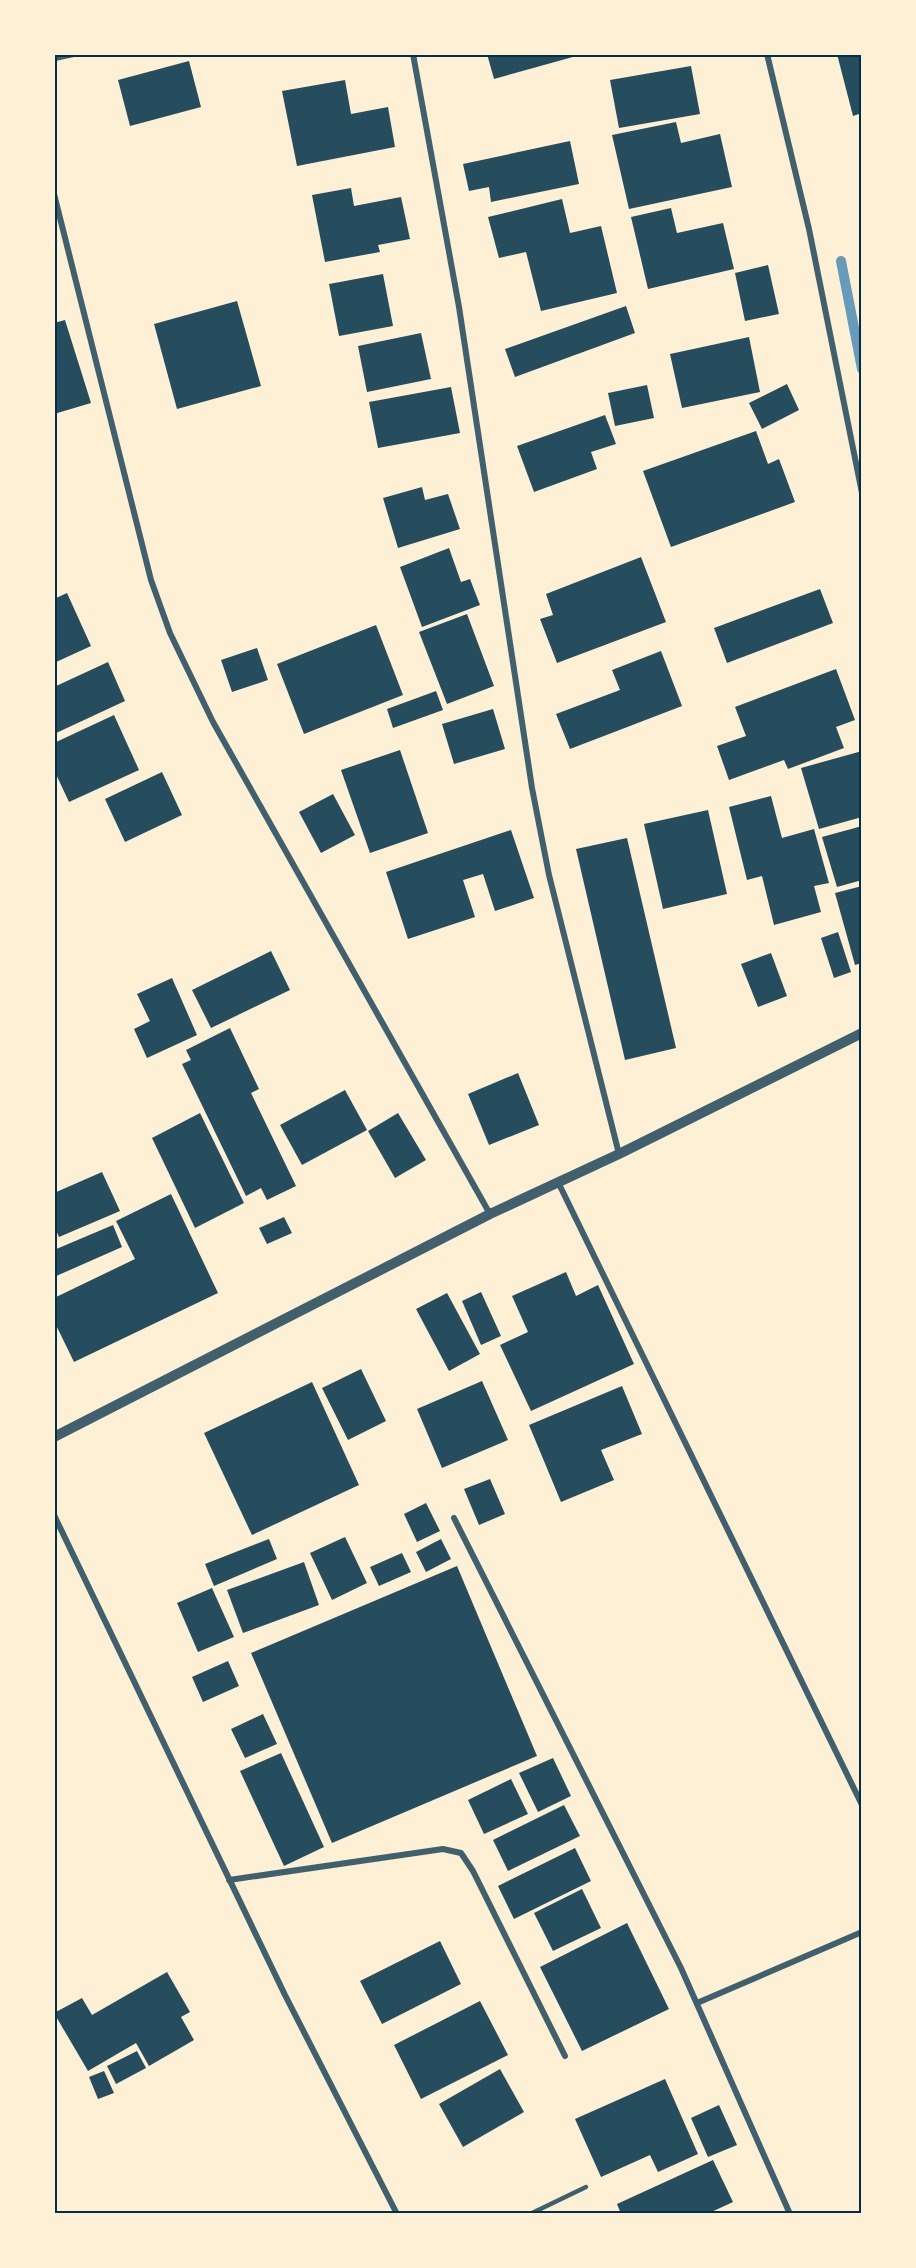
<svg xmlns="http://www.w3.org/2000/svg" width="916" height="2268" font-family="Montserrat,sans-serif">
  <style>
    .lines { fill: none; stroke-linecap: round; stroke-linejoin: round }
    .stream { stroke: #669bbc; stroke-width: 10 }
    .building { fill: #264d5e }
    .service { stroke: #3f606c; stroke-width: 4.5 }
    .minor { stroke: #3f606c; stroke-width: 6 }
    .tertiary { stroke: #3f606c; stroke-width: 10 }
    .neatline { fill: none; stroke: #003049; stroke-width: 2 }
  </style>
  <rect width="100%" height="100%" fill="#fdf0d5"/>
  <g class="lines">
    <!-- stream -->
    <path class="stream" d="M 841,261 L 862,369"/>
  </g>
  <!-- building -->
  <g class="building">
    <path d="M 487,54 L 580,54 L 580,55 L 494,79 Z"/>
    <path d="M 837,54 L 862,54 L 862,113 L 853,116 Z"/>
    <path d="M 189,61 L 201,107 L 130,126 L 118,80 Z"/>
    <path d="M 691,66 L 700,114 L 619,128 L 610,80 Z"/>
    <path d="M 345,80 L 351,114 L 388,107 L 395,147 L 297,166 L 282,91 Z"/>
    <path d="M 676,122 L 681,143 L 720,134 L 732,187 L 629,209 L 612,135 Z"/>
    <path d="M 570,141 L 579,184 L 491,202 L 489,187 L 469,191 L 463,164 Z"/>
    <path d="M 351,188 L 354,206 L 401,197 L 410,239 L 378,245 L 380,252 L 325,262 L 312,195 Z"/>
    <path d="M 562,199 L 570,233 L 601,226 L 617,293 L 541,311 L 526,252 L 499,258 L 488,217 Z"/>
    <path d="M 671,208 L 677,233 L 723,223 L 734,269 L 648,289 L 631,217 Z"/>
    <path d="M 768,265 L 779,314 L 745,321 L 735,273 Z"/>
    <path d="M 383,274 L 393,326 L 339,336 L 329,284 Z"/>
    <path d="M 237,301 L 261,386 L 177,409 L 154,324 Z"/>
    <path d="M 626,306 L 635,333 L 515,377 L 505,349 Z"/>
    <path d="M 65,320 L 91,403 L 54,414 L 54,323 Z"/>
    <path d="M 421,333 L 431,379 L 367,392 L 358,346 Z"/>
    <path d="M 749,337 L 760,392 L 682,408 L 670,354 Z"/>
    <path d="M 787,384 L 799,410 L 762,429 L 749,403 Z"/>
    <path d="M 647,385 L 654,418 L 615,426 L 608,393 Z"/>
    <path d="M 451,387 L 460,433 L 378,448 L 369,402 Z"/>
    <path d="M 605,415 L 616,444 L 591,452 L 597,469 L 534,492 L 517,446 Z"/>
    <path d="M 756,431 L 768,464 L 779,459 L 795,502 L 671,547 L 643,471 Z"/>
    <path d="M 422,487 L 425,500 L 448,494 L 460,529 L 398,548 L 383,498 Z"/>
    <path d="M 449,548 L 461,582 L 470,579 L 480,605 L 422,627 L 400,567 Z"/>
    <path d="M 641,557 L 666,622 L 557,663 L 540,619 L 553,615 L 546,594 Z"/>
    <path d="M 820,589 L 833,623 L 727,663 L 714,628 Z"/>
    <path d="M 67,593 L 91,646 L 54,663 L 54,599 Z"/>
    <path d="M 467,614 L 494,686 L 447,704 L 419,632 Z"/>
    <path d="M 376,625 L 403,695 L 304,734 L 277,664 Z"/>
    <path d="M 257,648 L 268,680 L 232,692 L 221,660 Z"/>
    <path d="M 661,651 L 682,706 L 570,749 L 556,714 L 620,690 L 612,670 Z"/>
    <path d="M 108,662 L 125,701 L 54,734 L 54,687 Z"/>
    <path d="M 836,669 L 855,720 L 836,727 L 844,748 L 788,769 L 784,760 L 729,780 L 717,746 L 746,736 L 735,707 Z"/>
    <path d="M 436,691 L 443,710 L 393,728 L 387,709 Z"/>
    <path d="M 493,709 L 505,749 L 454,764 L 442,724 Z"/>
    <path d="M 114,715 L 139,770 L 69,802 L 54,770 L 54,743 Z"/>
    <path d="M 400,750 L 428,833 L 370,853 L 341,770 Z"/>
    <path d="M 862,751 L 862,817 L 819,829 L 801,768 Z"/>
    <path d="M 162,772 L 182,815 L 125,842 L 105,799 Z"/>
    <path d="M 333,794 L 355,835 L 321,853 L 299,812 Z"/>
    <path d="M 771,796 L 782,838 L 814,829 L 829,883 L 814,886 L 821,912 L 774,925 L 762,876 L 747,880 L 729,807 Z"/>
    <path d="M 708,810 L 727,894 L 663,909 L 644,824 Z"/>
    <path d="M 862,826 L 862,880 L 837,887 L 822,837 Z"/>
    <path d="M 511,830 L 534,898 L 495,911 L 483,874 L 463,880 L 475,917 L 408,939 L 386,872 Z"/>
    <path d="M 627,838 L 676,1048 L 625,1060 L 576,849 Z"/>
    <path d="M 862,886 L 862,963 L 855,965 L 835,893 Z"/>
    <path d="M 838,932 L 851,972 L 834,978 L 821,938 Z"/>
    <path d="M 271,951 L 290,990 L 211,1028 L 192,990 Z"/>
    <path d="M 771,953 L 787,996 L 758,1007 L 741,964 Z"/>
    <path d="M 172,978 L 197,1035 L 147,1058 L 134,1029 L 150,1021 L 137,994 Z"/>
    <path d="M 230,1028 L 259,1089 L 251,1093 L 296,1186 L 267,1200 L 261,1188 L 246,1196 L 182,1064 L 191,1060 L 186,1050 Z"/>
    <path d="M 518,1073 L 539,1125 L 489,1145 L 468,1094 Z"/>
    <path d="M 345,1090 L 367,1130 L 302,1165 L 280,1125 Z"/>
    <path d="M 200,1113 L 244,1203 L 195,1228 L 152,1138 Z"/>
    <path d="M 398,1113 L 426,1160 L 395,1178 L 368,1131 Z"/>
    <path d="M 102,1172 L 120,1211 L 59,1237 L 54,1226 L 54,1193 Z"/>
    <path d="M 171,1194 L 218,1293 L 74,1362 L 54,1321 L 54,1298 L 135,1259 L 116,1221 Z"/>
    <path d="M 284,1217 L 292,1233 L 267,1244 L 259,1228 Z"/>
    <path d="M 113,1225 L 122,1247 L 54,1277 L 54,1250 Z"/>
    <path d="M 566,1272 L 576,1296 L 598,1285 L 634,1364 L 531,1411 L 500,1345 L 528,1332 L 512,1296 Z"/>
    <path d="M 481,1292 L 501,1336 L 481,1345 L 462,1301 Z"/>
    <path d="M 447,1293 L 480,1354 L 449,1371 L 416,1309 Z"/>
    <path d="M 361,1369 L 386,1421 L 348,1440 L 322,1388 Z"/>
    <path d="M 482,1381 L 508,1440 L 442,1468 L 417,1409 Z"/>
    <path d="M 312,1382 L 359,1485 L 252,1535 L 204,1433 Z"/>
    <path d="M 622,1386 L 642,1434 L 601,1450 L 614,1480 L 561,1502 L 529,1425 Z"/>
    <path d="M 490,1479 L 505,1514 L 479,1525 L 464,1489 Z"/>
    <path d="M 426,1503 L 440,1531 L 417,1542 L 404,1514 Z"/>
    <path d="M 345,1537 L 367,1583 L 332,1600 L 310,1553 Z"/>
    <path d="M 269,1539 L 277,1559 L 214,1586 L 205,1564 Z"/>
    <path d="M 441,1539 L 451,1559 L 426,1572 L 416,1552 Z"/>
    <path d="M 402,1553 L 411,1572 L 379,1586 L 370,1567 Z"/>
    <path d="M 304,1562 L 319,1605 L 243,1633 L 227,1590 Z"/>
    <path d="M 457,1566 L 537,1756 L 332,1843 L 251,1653 Z"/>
    <path d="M 212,1588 L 234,1637 L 198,1652 L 177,1603 Z"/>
    <path d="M 228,1661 L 239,1686 L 203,1702 L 192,1677 Z"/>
    <path d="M 263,1714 L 277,1744 L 245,1758 L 231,1729 Z"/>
    <path d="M 281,1753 L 324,1847 L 284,1866 L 240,1771 Z"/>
    <path d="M 553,1758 L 571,1796 L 538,1812 L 519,1773 Z"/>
    <path d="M 511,1779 L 528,1814 L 484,1834 L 468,1800 Z"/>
    <path d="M 564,1805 L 580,1836 L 508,1871 L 493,1840 Z"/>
    <path d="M 575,1848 L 591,1881 L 514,1919 L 498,1886 Z"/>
    <path d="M 582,1889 L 601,1928 L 553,1951 L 534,1913 Z"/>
    <path d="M 627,1923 L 669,2009 L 582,2051 L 540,1967 Z"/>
    <path d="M 440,1941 L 461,1984 L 382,2024 L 360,1981 Z"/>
    <path d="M 167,1972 L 190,2012 L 181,2017 L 194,2040 L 149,2066 L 136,2043 L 88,2071 L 54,2013 L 82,1998 L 92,2015 Z"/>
    <path d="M 480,2001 L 508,2055 L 421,2099 L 394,2045 Z"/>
    <path d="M 137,2051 L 146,2068 L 116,2084 L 107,2066 Z"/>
    <path d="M 500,2069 L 524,2112 L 463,2147 L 439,2104 Z"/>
    <path d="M 104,2071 L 114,2093 L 98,2099 L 89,2077 Z"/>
    <path d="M 665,2079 L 698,2154 L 658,2172 L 650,2155 L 601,2177 L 575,2119 Z"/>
    <path d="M 719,2105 L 737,2145 L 708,2157 L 691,2118 Z"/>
    <path d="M 713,2160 L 733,2202 L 707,2214 L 621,2214 L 617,2204 Z"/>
  </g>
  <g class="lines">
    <!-- service -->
    <g class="service">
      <path d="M 54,59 L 77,54"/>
      <path d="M 530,2214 L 586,2187"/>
    </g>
    <!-- minor -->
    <g class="minor">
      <path d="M 413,54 L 459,307 L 532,788 L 549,875 L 619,1154"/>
      <path d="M 767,54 L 809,229 L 862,493"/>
      <path d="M 54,194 L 151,580 L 170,633 L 213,722 L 490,1214"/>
      <path d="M 558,1182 L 862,1805"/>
      <path d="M 54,1515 L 285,1995 L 397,2214"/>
      <path d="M 454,1518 L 681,1968 L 790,2214"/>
      <path d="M 229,1880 L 443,1849 L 461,1853 L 473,1871 L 565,2056"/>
      <path d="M 697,2003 L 862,1932"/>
    </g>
    <!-- tertiary -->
    <path class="tertiary" d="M 54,1437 L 490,1214 L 619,1154 L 862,1033"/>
  </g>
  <!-- border -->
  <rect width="916" height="2268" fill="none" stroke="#fdf0d5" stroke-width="111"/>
  <rect x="56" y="56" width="804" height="2156" class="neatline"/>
</svg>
